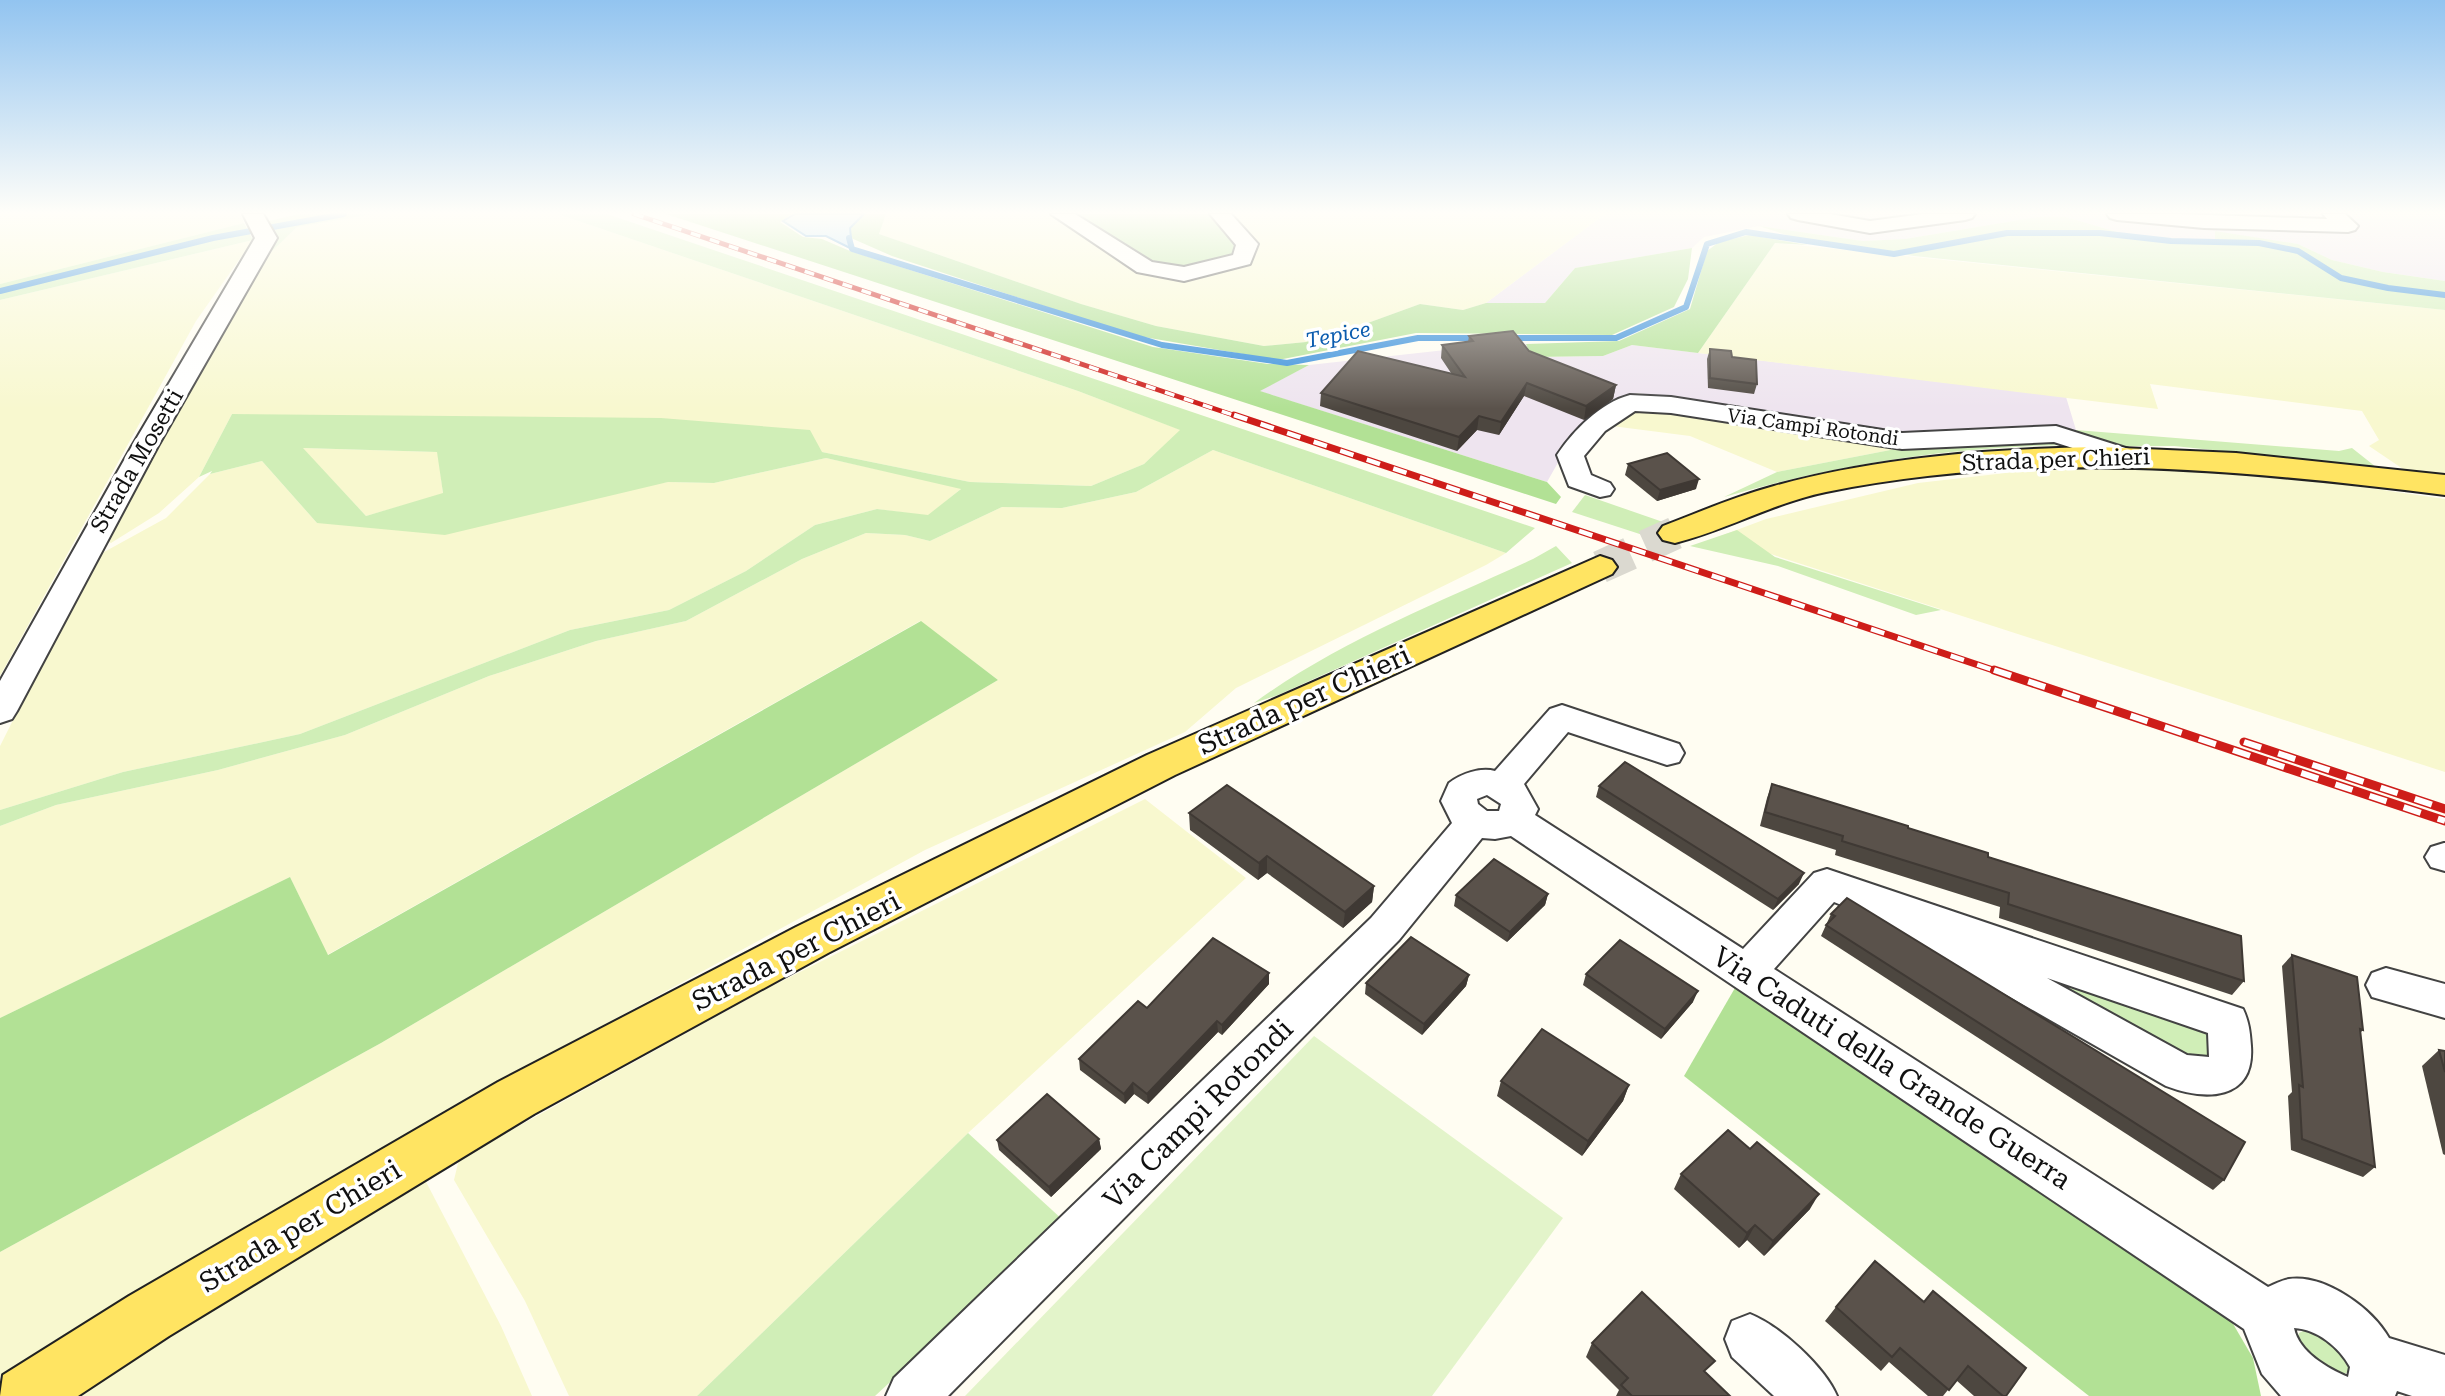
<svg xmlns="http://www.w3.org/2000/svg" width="2445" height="1396" font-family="'Roboto Serif',serif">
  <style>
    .industrial { fill: #eee4ef }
    .farmland { fill: #f8f8cf }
    .green { fill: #d0eeb7; fill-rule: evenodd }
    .forest { fill: #b2e195 }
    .pitch { fill: #e3f4ca }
    .water { fill: #b1dbfc; stroke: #318bda; stroke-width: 2 }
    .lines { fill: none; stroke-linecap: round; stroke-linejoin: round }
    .stream { stroke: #318bda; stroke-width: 6 }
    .major-tunnel { stroke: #dbd9d0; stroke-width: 33; stroke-dasharray: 33 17; stroke-linecap: butt }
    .minor-casing { stroke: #434343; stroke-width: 4 }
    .major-casing { stroke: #212121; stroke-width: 4 }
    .minor { fill: #fff; fill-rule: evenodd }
    .major { fill: #ffe462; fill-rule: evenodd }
    .rail-far2-casing { stroke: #ce1d19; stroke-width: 5 }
    .rail-far1-casing { stroke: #ce1d19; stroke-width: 7 }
    .rail-casing { stroke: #ce1d19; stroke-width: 9 }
    .rail-far2 { stroke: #fff; stroke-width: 3.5; stroke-dasharray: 10; stroke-linecap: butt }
    .rail-far1 { stroke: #fff; stroke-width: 4.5; stroke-dasharray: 14; stroke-linecap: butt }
    .rail { stroke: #fff; stroke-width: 6; stroke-dasharray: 18; stroke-linecap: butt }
    .wall { fill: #4d4740 }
    .shaded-wall { fill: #3f3934 }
    .building { fill: #5a524b; stroke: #3f3934; stroke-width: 2 }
    .labels { text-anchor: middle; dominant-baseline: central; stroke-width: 7; stroke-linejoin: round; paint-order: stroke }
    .far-street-label { font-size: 19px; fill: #101010; stroke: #fff }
    .far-water-label { font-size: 21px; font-style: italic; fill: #0b5caf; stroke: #fff }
    .street-label { font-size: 23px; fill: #101010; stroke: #fff }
    .near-street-label { font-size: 28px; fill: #101010; stroke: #fff }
  </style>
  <rect width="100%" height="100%" fill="#fffdf2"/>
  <!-- industrial -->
  <g class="industrial">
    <path d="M 1605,214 L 2445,214 L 2445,281 L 2383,272 L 2332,260 L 2298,244 L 2215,232 L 2215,242 L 2124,234 L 2066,217 L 2037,217 L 1905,239 L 1863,241 L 1759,226 L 1704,237 L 1692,248 L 1575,268 L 1545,303 L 1486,303 Z"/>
    <path d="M 1509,343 L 1526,344 L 1532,357 L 1603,356 L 1632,345 L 2066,397 L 2076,430 L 1892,435 L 1638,393 L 1626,396 L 1564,452 L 1547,482 L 1259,391 L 1309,365 Z"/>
  </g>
  <!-- farmland -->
  <g class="farmland">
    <path d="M 0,214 L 240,214 L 244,223 L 0,284 Z"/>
    <path d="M 373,214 L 558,214 L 1078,391 L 1181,430 L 1144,464 L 1091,486 L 970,482 L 822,452 L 232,414 L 199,477 L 159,513 L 111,543 L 105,540 L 182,396 L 272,251 L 297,227 Z"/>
    <path d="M 886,214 L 1053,214 L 1146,272 L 1175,281 L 1249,262 L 1257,248 L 1228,214 L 1605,214 L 1486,303 L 1463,310 L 1420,304 L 1354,328 L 1306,342 L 1264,346 L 1156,326 L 1081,304 L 879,234 Z"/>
    <path d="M 253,240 L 196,321 L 0,676 L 0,300 Z"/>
    <path d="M 1775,243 L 2445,310 L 2445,476 L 2403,469 L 2369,446 L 2379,440 L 2362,411 L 2150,384 L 2158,409 L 1698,353 Z"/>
    <path d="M 1639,409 L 1682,410 L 1911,446 L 1777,472 L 1690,436 L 1604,425 Z"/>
    <path d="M 302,448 L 438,452 L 443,494 L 366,516 Z"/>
    <path d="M 1213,450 L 1506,553 L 1486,565 L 1236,688 L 1185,732 L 925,850 L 591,1032 L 178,1268 L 0,1376 L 0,1252 L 381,1043 L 998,680 L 920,621 L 327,955 L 290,877 L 0,1018 L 0,826 L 56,805 L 218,770 L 345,735 L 489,676 L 596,641 L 686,621 L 802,559 L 866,533 L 905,535 L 930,541 L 1002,507 L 1062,508 L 1136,492 Z"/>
    <path d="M 826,458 L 962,488 L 928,516 L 877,509 L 815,525 L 746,571 L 669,610 L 570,630 L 300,734 L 123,772 L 0,810 L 0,746 L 95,557 L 166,518 L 210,474 L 262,461 L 317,523 L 668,482 L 714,483 Z"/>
    <path d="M 2050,468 L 2172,469 L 2306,479 L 2445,499 L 2445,772 L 1718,537 L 1766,519 L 1918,483 Z"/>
    <path d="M 1145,799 L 1246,878 L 968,1133 L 697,1396 L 569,1396 L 525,1301 L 454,1180 L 459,1159 L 768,988 Z"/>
    <path d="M 423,1176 L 501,1326 L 532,1396 L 54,1396 Z"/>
  </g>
  <!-- green -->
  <g class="green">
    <path d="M 299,214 L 373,214 L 297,227 L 272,251 L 269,221 Z"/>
    <path d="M 558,214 L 607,214 L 1535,528 L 1506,553 L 1213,450 L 1136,492 L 1062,508 L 1002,507 L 930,541 L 905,535 L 866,533 L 802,559 L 686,621 L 596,641 L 489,676 L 345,735 L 218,770 L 56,805 L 0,826 L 0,810 L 123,772 L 300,734 L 570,630 L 669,610 L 746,571 L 815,525 L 877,509 L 928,515 L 961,489 L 826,458 L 714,483 L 668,482 L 445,535 L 317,523 L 262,461 L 210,474 L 212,471 L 199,477 L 232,414 L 661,418 L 810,430 L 822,452 L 970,482 L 1091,486 L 1144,464 L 1180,430 L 1078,391 ZM 303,448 L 437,452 L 443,493 L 366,516 Z"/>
    <path d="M 2037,217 L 2066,217 L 2124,234 L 2215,242 L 2215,231 L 2298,244 L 2332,260 L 2383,272 L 2445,281 L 2445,310 L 1914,256 L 1793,237 L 1759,226 L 1863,241 L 1905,239 Z"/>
    <path d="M 244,223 L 253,240 L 0,300 L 0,284 Z"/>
    <path d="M 2076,430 L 2339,451 L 2352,448 L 2376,467 L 2174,446 L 2095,446 L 2060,432 Z"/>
    <path d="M 2054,437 L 2081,445 C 1960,445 1840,463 1724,497 L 1777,472 L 1911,446 Z"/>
    <path d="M 1585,495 L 1663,522 L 1662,530 L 1652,538 L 1572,512 Z"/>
    <path d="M 1737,530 L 1775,557 L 1941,610 L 1916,615 L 1778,566 L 1690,546 Z"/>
    <path d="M 1556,546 L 1572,563 L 1278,695 L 1254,703 C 1339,641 1438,603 1533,559 Z"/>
    <path d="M 2056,970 L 2214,1034 L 2214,1060 L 2201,1061 L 2050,982 Z"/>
    <path d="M 968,1133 L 1064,1221 L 875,1396 L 697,1396 Z"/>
    <path d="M 2307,1329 L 2318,1330 L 2350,1360 L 2349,1371 L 2340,1377 L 2325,1374 L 2296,1342 L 2299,1333 Z"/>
  </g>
  <!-- forest -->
  <g class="forest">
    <path d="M 666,214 L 792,214 L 780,222 L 803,237 L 822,239 L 850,251 L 1153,347 L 1268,364 L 1309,365 L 1260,391 L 1547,482 L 1561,497 L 1556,504 Z"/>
    <path d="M 864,214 L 886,214 L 879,234 L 1081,304 L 1156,326 L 1264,346 L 1306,342 L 1354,328 L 1420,304 L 1463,310 L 1486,303 L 1545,303 L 1575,268 L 1692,248 L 1688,279 L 1674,307 L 1612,335 L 1416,333 L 1278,360 L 1132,335 L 892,256 L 851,238 L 850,228 Z"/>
    <path d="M 1068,214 L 1211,214 L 1242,248 L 1232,259 L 1180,269 L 1144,261 Z"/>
    <path d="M 1749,235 L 1808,245 L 1775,243 L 1698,353 L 1632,345 L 1603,356 L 1531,357 L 1526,344 L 1619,341 L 1690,309 L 1707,251 L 1719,242 Z"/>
    <path d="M 921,621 L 998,680 L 381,1043 L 0,1252 L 0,1018 L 290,877 L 328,955 Z"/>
    <path d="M 1739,981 L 2222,1305 L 2253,1358 L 2261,1396 L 2089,1396 L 1684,1076 Z"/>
  </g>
  <!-- pitch -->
  <path class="pitch" d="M 1314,1036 L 1563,1218 L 1432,1396 L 965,1396 Z"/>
  <!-- water -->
  <path class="water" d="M 795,214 L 864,214 L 850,228 L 852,249 L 826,236 L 806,236 L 783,221 Z"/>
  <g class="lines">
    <!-- stream -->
    <g class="stream">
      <path d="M 849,238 L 852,249 L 1162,345 L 1287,363 L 1418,338 L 1477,338"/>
      <path d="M 0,291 L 213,238 L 344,214"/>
      <path d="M 1509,338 L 1616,338 L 1686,307 L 1707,244 L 1746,232 L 1894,254 L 2007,233 L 2100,233 L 2171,241 L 2259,243 L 2298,251 L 2341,278 L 2388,288 L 2445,295"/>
    </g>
    <!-- major-tunnel -->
    <path class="major-tunnel" d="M 1600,567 L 1675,533"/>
    <defs>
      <g id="minor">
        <path d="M 243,214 L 263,214 L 277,238 L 158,446 L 17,711 L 12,719 L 0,723 L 0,681 L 132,446 L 255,238 Z"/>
        <path d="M 1051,214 L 1075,214 L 1152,262 L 1184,267 L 1233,255 L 1236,245 L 1210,214 L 1231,214 L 1258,244 L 1250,264 L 1184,281 L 1137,272 Z"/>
        <path d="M 1788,214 L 1830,214 L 1870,221 L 1923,214 L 1975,214 L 1972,218 L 1965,220 L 1870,233 L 1798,220 L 1791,218 Z"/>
        <path d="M 2107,214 L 2180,214 L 2327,219 L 2323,214 L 2345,214 L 2358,226 L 2355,230 L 2348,232 L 2204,228 L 2117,220 L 2110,218 Z"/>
        <path d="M 1630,395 L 1671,397 L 1902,433 L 2056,426 L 2132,450 L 2135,456 L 2132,462 L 2122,464 L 2054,442 L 1902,449 L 1671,413 L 1635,411 L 1605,431 L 1584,456 L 1591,475 L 1610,483 L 1614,489 L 1610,495 L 1600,497 L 1569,486 L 1557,455 C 1574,430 1600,403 1630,395 Z"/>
        <path d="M 1562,705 L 1679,744 L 1684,753 L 1679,762 L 1667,765 L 1568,732 L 1524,784 L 1538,809 L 1535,815 L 1743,949 L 1814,873 L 1827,869 L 2243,1009 C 2249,1022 2250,1032 2251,1046 C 2255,1101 2205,1101 2166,1086 L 1868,916 L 1834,902 L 1774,969 L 2268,1287 C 2275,1284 2282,1280 2289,1279 C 2325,1274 2372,1308 2389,1338 L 2445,1355 L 2445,1396 L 2412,1396 L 2397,1391 L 2395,1396 L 2281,1396 L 2262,1374 L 2244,1329 L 1511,836 L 1495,839 L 1482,838 L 1399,940 L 948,1396 L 886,1396 L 894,1378 L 1371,918 L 1452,823 L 1441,801 L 1449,783 C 1461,774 1480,767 1495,771 L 1550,709 ZM 1487,795 L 1501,804 L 1499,811 L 1487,811 L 1478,804 L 1477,799 ZM 2047,978 L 2208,1033 L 2209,1057 L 2187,1055 ZM 2294,1328 C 2317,1329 2339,1347 2350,1367 L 2348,1377 C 2327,1368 2299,1352 2294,1328 Z"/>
        <path d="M 2444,843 L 2445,843 L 2445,871 L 2431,867 L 2425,857 L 2431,847 Z"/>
        <path d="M 2386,968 L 2445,984 L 2445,1018 L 2372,997 L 2366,985 L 2372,973 Z"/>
        <path d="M 1750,1314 C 1780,1326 1824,1366 1837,1396 L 1774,1396 L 1732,1357 L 1725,1339 L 1732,1321 Z"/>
      </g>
      <g id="major">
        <path d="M 2098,447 L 2236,453 L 2445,475 L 2445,495 C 2239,469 2031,450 1826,492 C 1773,503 1727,530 1675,543 L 1663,540 L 1658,533 L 1663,526 C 1700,512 1736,496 1774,486 C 1879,457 1989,449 2098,447 Z"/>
        <path d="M 1600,556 L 1612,560 L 1617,567 L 1612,574 L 1175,775 L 828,953 L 534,1114 L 169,1336 L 78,1396 L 0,1396 L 3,1375 L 129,1296 L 498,1082 L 796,927 L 1147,755 Z"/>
      </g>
    </defs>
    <!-- minor casing -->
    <use href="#minor" class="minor-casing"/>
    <!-- major casing -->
    <use href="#major" class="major-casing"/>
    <!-- minor -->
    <use href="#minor" class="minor"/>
    <!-- major -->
    <use href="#major" class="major"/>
    <defs>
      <path id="rail-far2" d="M 634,214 L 1239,417"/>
      <path id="rail-far1" d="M 1234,415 L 1999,672"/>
      <g id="rail">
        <path d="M 1994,670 L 2445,821"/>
        <path d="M 2244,742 L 2445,809"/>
      </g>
    </defs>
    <!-- rail-far2 casing -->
    <use href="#rail-far2" class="rail-far2-casing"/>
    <!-- rail-far1 casing -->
    <use href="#rail-far1" class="rail-far1-casing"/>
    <!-- rail casing -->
    <use href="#rail" class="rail-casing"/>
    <!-- rail-far2 -->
    <use href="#rail-far2" class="rail-far2"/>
    <!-- rail-far1 -->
    <use href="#rail-far1" class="rail-far1"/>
    <!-- rail -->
    <use href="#rail" class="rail"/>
  </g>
  <!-- wall -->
  <g class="wall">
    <path d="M 1469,336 L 1529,351 L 1616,385 L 1613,399 L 1584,420 L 1524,396 L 1499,435 L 1477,430 L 1457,451 L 1320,406 L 1321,393 L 1451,373 L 1441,358 L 1442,345 L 1468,342 Z"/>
    <path d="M 1710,349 L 1757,384 L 1754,394 L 1708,388 L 1707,359 Z"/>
    <path d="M 1628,464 L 1696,489 L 1657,501 L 1625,475 Z"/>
    <path d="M 1772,784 L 1908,828 L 1988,857 L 2244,981 L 2232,995 L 1999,918 L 2000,907 L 1835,855 L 1836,850 L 1760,826 L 1767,798 Z"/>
    <path d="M 1599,786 L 1799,884 L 1773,910 L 1596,797 Z"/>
    <path d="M 1189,813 L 1374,886 L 1372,902 L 1343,928 L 1267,873 L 1258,880 L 1190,830 Z"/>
    <path d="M 1548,894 L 1545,905 L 1507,942 L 1454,906 L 1456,895 Z"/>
    <path d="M 1831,914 L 2224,1180 L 2213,1190 L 1821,936 Z"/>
    <path d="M 2292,955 L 2363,1030 L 2360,1033 L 2375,1167 L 2363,1177 L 2291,1150 L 2288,1096 L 2292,1092 L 2282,966 Z"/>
    <path d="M 1269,973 L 1269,984 L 1222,1035 L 1218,1032 L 1148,1104 L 1134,1094 L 1125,1104 L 1080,1070 L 1079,1059 L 1147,1008 Z"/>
    <path d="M 1586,974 L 1693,1002 L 1661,1039 L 1583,985 Z"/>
    <path d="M 1469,975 L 1466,986 L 1422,1035 L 1365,994 L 1366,983 Z"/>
    <path d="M 2439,1050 L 2445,1051 L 2445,1155 L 2443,1154 L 2422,1066 Z"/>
    <path d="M 1501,1081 L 1629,1085 L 1623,1101 L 1582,1156 L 1497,1096 Z"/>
    <path d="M 1099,1139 L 1101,1149 L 1051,1197 L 999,1150 L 997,1140 Z"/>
    <path d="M 1681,1174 L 1810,1209 L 1764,1256 L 1747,1240 L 1739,1248 L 1674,1189 Z"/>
    <path d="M 1875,1261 L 2006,1396 L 1974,1396 L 1956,1380 L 1943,1396 L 1928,1396 L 1889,1362 L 1881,1371 L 1825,1321 L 1836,1307 Z"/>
    <path d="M 1592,1343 L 1707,1374 L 1730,1396 L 1616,1396 L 1619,1390 L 1586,1357 Z"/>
  </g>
  <!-- shaded-wall -->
  <g class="shaded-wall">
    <path d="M 1527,383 L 1524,396 L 1499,435 L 1501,422 Z"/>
    <path d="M 1616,385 L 1613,399 L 1584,420 L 1586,406 Z"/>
    <path d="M 1479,416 L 1477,430 L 1457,451 L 1459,437 Z"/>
    <path d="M 1699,479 L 1696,489 L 1657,501 L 1660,490 Z"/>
    <path d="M 1267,856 L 1267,873 L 1258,880 L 1259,863 Z"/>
    <path d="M 1804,873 L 1799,884 L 1773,910 L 1778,899 Z"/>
    <path d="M 1374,886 L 1372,902 L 1343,928 L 1345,912 Z"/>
    <path d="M 1548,894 L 1545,905 L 1507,942 L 1510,932 Z"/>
    <path d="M 1269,973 L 1269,984 L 1222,1035 L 1222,1025 Z"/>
    <path d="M 1469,975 L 1466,986 L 1422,1035 L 1424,1024 Z"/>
    <path d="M 1698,991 L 1693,1002 L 1661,1039 L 1665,1029 Z"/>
    <path d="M 1217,1021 L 1218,1032 L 1148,1104 L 1147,1094 Z"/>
    <path d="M 1133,1083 L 1134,1094 L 1125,1104 L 1124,1094 Z"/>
    <path d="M 1629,1085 L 1623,1101 L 1582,1156 L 1588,1141 Z"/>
    <path d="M 1099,1139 L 1101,1149 L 1051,1197 L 1049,1187 Z"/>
    <path d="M 1819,1194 L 1810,1209 L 1764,1256 L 1773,1241 Z"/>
    <path d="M 1755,1225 L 1747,1240 L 1739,1248 L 1747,1233 Z"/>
  </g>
  <!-- building -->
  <g class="building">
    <path d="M 1513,331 L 1529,351 L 1616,385 L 1586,406 L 1527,383 L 1501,422 L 1479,416 L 1459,437 L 1321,393 L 1358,351 L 1465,377 L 1442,345 L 1473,341 L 1469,336 Z"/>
    <path d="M 1710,349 L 1731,351 L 1732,357 L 1756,360 L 1757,384 L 1710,378 Z"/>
    <path d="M 1667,453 L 1699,479 L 1660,490 L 1628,464 Z"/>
    <path d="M 1625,762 L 1804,873 L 1778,899 L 1599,786 Z"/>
    <path d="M 1772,784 L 1908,826 L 1908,828 L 1988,853 L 1988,857 L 2241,936 L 2244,981 L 2008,904 L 2009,893 L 1842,841 L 1843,836 L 1765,812 Z"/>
    <path d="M 1227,785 L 1374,886 L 1345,912 L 1267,856 L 1259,863 L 1189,813 Z"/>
    <path d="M 1494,859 L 1548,894 L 1510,932 L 1456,895 Z"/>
    <path d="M 1847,898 L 2245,1142 L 2224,1180 L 1826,925 L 1835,916 L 1831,914 Z"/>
    <path d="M 1411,937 L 1469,975 L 1424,1024 L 1366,983 Z"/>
    <path d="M 1213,938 L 1269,973 L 1222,1025 L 1217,1021 L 1147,1094 L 1133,1083 L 1124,1094 L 1079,1059 L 1138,1001 L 1147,1008 Z"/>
    <path d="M 1620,940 L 1698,991 L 1665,1029 L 1586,974 Z"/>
    <path d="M 2292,955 L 2357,977 L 2363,1030 L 2360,1029 L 2375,1167 L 2302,1139 L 2299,1085 L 2303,1087 Z"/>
    <path d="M 1542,1029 L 1629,1085 L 1588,1141 L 1501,1081 Z"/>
    <path d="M 2439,1050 L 2445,1051 L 2445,1072 Z"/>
    <path d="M 1047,1094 L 1099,1139 L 1049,1187 L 997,1140 Z"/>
    <path d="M 1728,1130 L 1750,1149 L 1757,1142 L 1819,1194 L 1773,1241 L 1755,1225 L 1747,1233 L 1681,1174 Z"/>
    <path d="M 1875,1261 L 1924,1302 L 1933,1291 L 2026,1368 L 2006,1396 L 2003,1396 L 1968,1366 L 1949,1390 L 1900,1348 L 1892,1357 L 1836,1307 Z"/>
    <path d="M 1642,1292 L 1715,1361 L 1704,1371 L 1730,1396 L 1632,1396 L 1621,1385 L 1628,1378 L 1592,1343 Z"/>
  </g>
  <!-- sky -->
  <linearGradient id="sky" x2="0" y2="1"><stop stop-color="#92c4f0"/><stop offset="0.52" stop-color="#fffef9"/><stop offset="1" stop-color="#fffef9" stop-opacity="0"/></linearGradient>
  <rect width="2445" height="409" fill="url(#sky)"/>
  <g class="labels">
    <!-- far-street labels -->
    <g class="far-street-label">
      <text transform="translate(1813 427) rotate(8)">Via Campi Rotondi</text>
    </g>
    <!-- far-water labels -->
    <g class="far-water-label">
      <text transform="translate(1338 335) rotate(-11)">Tepice</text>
    </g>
    <!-- street labels -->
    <g class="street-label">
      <text transform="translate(2056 460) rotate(-2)">Strada per Chieri</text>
      <text transform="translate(137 461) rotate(-60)">Strada Mosetti</text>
    </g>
    <!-- near-street labels -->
    <g class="near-street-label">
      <text transform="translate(1304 700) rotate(-24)">Strada per Chieri</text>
      <text transform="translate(796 951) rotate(-27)">Strada per Chieri</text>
      <text transform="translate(1892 1068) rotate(33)">Via Caduti della Grande Guerra</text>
      <text transform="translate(1198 1114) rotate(-45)">Via Campi Rotondi</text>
      <text transform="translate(300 1226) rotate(-31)">Strada per Chieri</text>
    </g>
  </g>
</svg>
